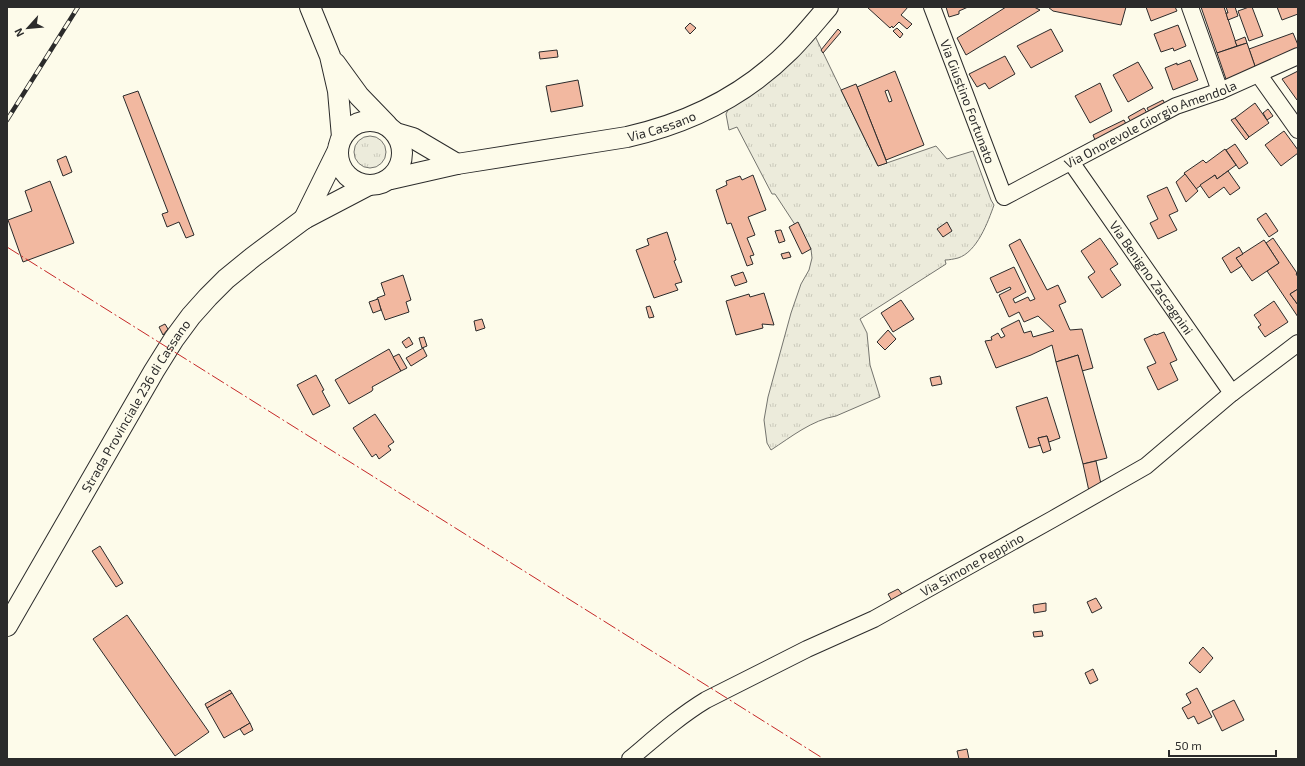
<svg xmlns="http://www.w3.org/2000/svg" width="1305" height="766" font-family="'Exo 2',sans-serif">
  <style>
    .grass { fill: url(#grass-tufts); stroke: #74746e }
    .building { fill: #f2b8a0; stroke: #2b2b2b; fill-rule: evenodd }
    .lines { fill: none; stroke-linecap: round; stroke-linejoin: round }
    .minor-casing { stroke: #2b2b2b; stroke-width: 18 }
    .major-casing { stroke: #2b2b2b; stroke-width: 22 }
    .minor { stroke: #fdfbea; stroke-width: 16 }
    .major { stroke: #fdfbea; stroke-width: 20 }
    .rail-casing { stroke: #2b2b2b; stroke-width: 4.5 }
    .rail { stroke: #fdfbea; stroke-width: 3; stroke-dasharray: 9; stroke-linecap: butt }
    .power { stroke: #c62828; stroke-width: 1; stroke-dasharray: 14 3 2 3; stroke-linecap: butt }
    .labels { text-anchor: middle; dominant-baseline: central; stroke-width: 3; stroke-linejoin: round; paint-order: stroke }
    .street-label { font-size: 13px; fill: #2b2b2b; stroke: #fdfbea }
  </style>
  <defs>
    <pattern id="grass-tufts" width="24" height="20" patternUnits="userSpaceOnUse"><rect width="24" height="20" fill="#ecebdb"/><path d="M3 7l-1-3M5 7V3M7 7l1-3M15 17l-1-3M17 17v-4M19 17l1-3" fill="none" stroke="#cbcabc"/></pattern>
  </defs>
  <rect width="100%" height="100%" fill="#fdfbea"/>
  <!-- grass -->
  <g class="grass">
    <path d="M 815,36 L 878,166 L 936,146 L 947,159 L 973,151 L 991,200 L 994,205 C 988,222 977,252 958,258 C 954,259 949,260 945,260 L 946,264 L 860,319 L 867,333 L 870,365 L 880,397 L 836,416 C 812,420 791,437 771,450 L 767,443 L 764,420 L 768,397 L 791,313 L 801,284 L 809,270 L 812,258 L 811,249 L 775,194 L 772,194 L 737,127 L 729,130 L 726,114 L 731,104 Z"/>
    <circle cx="370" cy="152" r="16"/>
  </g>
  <!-- building -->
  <g class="building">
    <path d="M 867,7 L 908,7 L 901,15 L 912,24 L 907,29 L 899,22 L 893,28 L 892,26 L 890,28 Z"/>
    <path d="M 946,7 L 968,7 L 959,11 L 959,14 L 949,17 Z"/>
    <path d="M 1006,7 L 1034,7 L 1040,10 L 966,55 L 957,38 Z"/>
    <path d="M 1048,7 L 1126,7 L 1121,25 L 1053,11 Z"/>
    <path d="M 1146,7 L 1175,7 L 1177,11 L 1151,21 Z"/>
    <path d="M 1201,7 L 1224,7 L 1237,46 L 1217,53 Z"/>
    <path d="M 1226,7 L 1235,7 L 1238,16 L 1228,20 L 1226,13 L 1228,13 Z"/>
    <path d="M 1249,7 L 1252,7 L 1263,36 L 1249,41 L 1238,11 Z"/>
    <path d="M 1277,7 L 1298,7 L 1298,14 L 1282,20 Z"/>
    <path d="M 690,23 L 696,28 L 690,34 L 685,28 Z"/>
    <path d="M 1178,25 L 1186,46 L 1174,51 L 1173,48 L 1161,52 L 1154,34 Z"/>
    <path d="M 897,28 L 903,34 L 900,38 L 893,31 Z"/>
    <path d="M 838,29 L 841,32 L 823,53 L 821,50 Z"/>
    <path d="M 1051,29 L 1063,51 L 1031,68 L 1017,46 Z"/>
    <path d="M 1293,33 L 1298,45 L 1298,54 L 1257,72 L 1249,49 Z"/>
    <path d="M 1245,37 L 1247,43 L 1237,46 L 1235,41 Z"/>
    <path d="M 1247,43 L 1257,72 L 1227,82 L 1217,53 Z"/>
    <path d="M 557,50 L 558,57 L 540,59 L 539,52 Z"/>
    <path d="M 1005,56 L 1015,74 L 989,89 L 985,83 L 977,87 L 969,74 Z"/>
    <path d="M 1190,60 L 1198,80 L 1173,90 L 1165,68 L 1177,63 L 1177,65 Z"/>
    <path d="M 1138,62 L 1153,88 L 1128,102 L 1113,75 Z"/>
    <path d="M 895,71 L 924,145 L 886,160 L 857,87 ZM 888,90 L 892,101 L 889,102 L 885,91 Z"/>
    <path d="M 1298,71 L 1298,100 L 1297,100 L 1282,79 Z"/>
    <path d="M 578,80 L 583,106 L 551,112 L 546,86 Z"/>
    <path d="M 1100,83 L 1112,111 L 1090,123 L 1075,96 Z"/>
    <path d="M 856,84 L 887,163 L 878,166 L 841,90 Z"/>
    <path d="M 138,91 L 194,235 L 186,238 L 179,222 L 167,227 L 162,214 L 168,212 L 123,96 Z"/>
    <path d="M 1163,100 L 1165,104 L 1149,112 L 1147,108 Z"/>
    <path d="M 1255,103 L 1269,123 L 1249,137 L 1235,118 Z"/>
    <path d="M 1144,108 L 1147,113 L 1131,122 L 1128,117 Z"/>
    <path d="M 1268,109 L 1273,116 L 1267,120 L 1263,113 Z"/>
    <path d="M 1235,118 L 1249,137 L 1246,140 L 1231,120 Z"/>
    <path d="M 1124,120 L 1126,124 L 1095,140 L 1093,135 Z"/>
    <path d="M 1284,131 L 1298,150 L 1298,153 L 1281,166 L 1265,145 Z"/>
    <path d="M 1235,144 L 1248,163 L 1239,169 L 1226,150 Z"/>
    <path d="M 1225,149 L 1236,165 L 1217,179 L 1215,175 L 1196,189 L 1184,173 L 1203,160 L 1206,163 Z"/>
    <path d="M 66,156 L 72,172 L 63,176 L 57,160 Z"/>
    <path d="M 1228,171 L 1240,188 L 1230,195 L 1224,187 L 1209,198 L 1200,185 L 1215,175 L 1217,179 Z"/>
    <path d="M 1185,174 L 1198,191 L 1186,202 L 1176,182 Z"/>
    <path d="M 753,175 L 766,210 L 748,217 L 755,235 L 747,238 L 754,255 L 750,256 L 753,264 L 747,266 L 731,223 L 727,224 L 716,190 L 727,185 L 726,181 L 740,176 L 742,180 Z"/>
    <path d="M 50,181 L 74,243 L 23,262 L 8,220 L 32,211 L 25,191 Z"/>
    <path d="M 1167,187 L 1178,211 L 1169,215 L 1177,230 L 1158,239 L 1150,223 L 1158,219 L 1147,196 Z"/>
    <path d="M 1266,213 L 1278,231 L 1269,237 L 1257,219 Z"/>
    <path d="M 798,222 L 811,249 L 802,254 L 789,227 Z"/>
    <path d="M 947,222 L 952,231 L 943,237 L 937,229 Z"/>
    <path d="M 780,230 L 781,230 L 785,241 L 779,243 L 775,231 Z"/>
    <path d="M 667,232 L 676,260 L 674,261 L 682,282 L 675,284 L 678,290 L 654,298 L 636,250 L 649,245 L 647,239 Z"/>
    <path d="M 1100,238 L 1118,264 L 1110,269 L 1121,285 L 1102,298 L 1088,277 L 1095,272 L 1081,251 Z"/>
    <path d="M 1273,238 L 1297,273 L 1296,274 L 1298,277 L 1298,289 L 1290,294 L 1298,305 L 1298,317 L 1267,271 L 1279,263 L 1266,243 Z"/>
    <path d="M 1020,239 L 1047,290 L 1058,285 L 1066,302 L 1059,305 L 1070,330 L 1082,329 L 1093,368 L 1082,371 L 1078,355 L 1056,362 L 1052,345 L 1031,355 L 996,368 L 985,341 L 992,340 L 991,337 L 998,333 L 1001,338 L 1005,336 L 1001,329 L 1019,320 L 1024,333 L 1031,331 L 1033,337 L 1054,331 L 1038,316 L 1024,322 L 1019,312 L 1009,317 L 999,295 L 1011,289 L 1010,287 L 997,293 L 990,278 L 1014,267 L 1026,292 L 1013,299 L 1015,303 L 1028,297 L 1030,301 L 1035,299 L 1009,245 Z"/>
    <path d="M 1264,240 L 1279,263 L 1252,281 L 1236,258 Z"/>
    <path d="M 1239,247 L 1243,254 L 1236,258 L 1242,266 L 1231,273 L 1222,258 Z"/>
    <path d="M 789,252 L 791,257 L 783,259 L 781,254 Z"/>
    <path d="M 743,272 L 747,282 L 735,286 L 731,276 Z"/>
    <path d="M 403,275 L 411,300 L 406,302 L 409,312 L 385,320 L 377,298 L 385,295 L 381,283 Z"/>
    <path d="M 1298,289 L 1298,305 L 1290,294 Z"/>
    <path d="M 764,293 L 774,325 L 762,324 L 763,328 L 736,335 L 726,301 L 749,294 L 750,297 Z"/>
    <path d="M 378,299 L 381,310 L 373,313 L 369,302 Z"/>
    <path d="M 901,300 L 914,319 L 893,332 L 881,313 Z"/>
    <path d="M 1274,301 L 1288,322 L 1265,337 L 1258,327 L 1261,325 L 1254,315 Z"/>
    <path d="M 650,306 L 654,317 L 649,318 L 646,307 Z"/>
    <path d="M 482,319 L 485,328 L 476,331 L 474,321 Z"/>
    <path d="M 165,324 L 168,329 L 163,335 L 159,327 Z"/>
    <path d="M 888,330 L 896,339 L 885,350 L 877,342 Z"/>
    <path d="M 1164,332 L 1177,360 L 1170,363 L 1178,380 L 1158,390 L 1147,367 L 1156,363 L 1144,339 L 1155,334 L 1156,335 Z"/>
    <path d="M 409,337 L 413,344 L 406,348 L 402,342 Z"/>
    <path d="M 424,337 L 427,346 L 422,348 L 419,338 Z"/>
    <path d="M 423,348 L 427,356 L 411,366 L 406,358 Z"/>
    <path d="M 389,349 L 401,371 L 372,387 L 373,389 L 372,391 L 349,404 L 335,380 Z"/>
    <path d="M 399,354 L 407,368 L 401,371 L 393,357 Z"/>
    <path d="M 1078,355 L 1107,458 L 1083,464 L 1056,362 Z"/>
    <path d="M 316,375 L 324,390 L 322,391 L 330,406 L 313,415 L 297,385 Z"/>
    <path d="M 940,376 L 942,384 L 932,386 L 930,378 Z"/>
    <path d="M 1047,397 L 1060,438 L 1049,442 L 1047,436 L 1038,438 L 1041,445 L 1029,448 L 1016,407 Z"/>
    <path d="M 375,414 L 394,442 L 388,446 L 391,450 L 379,459 L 376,454 L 372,457 L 353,428 Z"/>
    <path d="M 1047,436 L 1051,450 L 1043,453 L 1038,438 Z"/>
    <path d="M 1096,461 L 1101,484 L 1089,491 L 1083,464 Z"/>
    <path d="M 100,546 L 123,583 L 116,587 L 92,551 Z"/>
    <path d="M 898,589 L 903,595 L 892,601 L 888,594 Z"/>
    <path d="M 1096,598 L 1102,608 L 1092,613 L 1087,602 Z"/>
    <path d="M 1046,603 L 1046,611 L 1034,613 L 1033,605 Z"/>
    <path d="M 127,615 L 209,732 L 175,756 L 93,639 Z"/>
    <path d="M 1042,631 L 1043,636 L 1034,637 L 1033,632 Z"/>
    <path d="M 1203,647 L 1213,658 L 1200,673 L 1189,663 Z"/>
    <path d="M 1093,669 L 1098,680 L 1090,684 L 1085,673 Z"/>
    <path d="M 1197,688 L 1212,717 L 1198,724 L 1194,716 L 1188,719 L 1182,708 L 1191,703 L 1186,694 Z"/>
    <path d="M 230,690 L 232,693 L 207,708 L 205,704 Z"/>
    <path d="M 232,693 L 250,723 L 224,738 L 207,708 Z"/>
    <path d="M 1234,700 L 1244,720 L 1222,731 L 1212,711 Z"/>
    <path d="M 250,723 L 253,730 L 244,735 L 240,729 Z"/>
    <path d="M 967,749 L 969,759 L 959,759 L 957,751 Z"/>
  </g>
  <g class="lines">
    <defs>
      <g id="minor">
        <path id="s1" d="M 932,7 L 1004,197 L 1176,106 L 1220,91 L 1298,56"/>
        <path d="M 1190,7 L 1220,91"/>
        <path d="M 1259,75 L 1298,130"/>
        <path id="s2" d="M 1071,162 L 1232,393"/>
        <path id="s3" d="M 630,759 C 655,738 678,717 706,700 L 807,649 L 874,619 L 1053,519 L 1146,466 L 1232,393 L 1298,343"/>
      </g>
      <g id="major">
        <path d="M 310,7 L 330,56 L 338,91 L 342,137"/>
        <path d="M 335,63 L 359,96 L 387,125"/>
        <circle cx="370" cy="153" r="32"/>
        <path d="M 396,133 L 413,138 L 457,164"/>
        <path id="s4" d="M 391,179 L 457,164 L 627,137 C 689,123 744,96 789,51 C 803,37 815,22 828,7"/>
        <path d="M 304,219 L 338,150"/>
        <path id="s5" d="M 7,626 L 154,371 L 174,339 L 191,316 L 208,297 L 226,279 L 253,257 L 304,219 L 367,186"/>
      </g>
    </defs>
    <!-- minor casing -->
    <use href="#minor" class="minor-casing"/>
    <!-- major casing -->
    <use href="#major" class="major-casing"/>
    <!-- minor -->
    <use href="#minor" class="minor"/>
    <!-- major -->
    <use href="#major" class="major"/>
    <defs>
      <path id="rail" d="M 7,120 L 78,7"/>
    </defs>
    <!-- rail casing -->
    <use href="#rail" class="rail-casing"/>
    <!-- rail -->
    <use href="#rail" class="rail"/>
    <!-- power -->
    <path class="power" d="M 7,247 L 824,759"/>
  </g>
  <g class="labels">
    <!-- street labels -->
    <g class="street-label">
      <text stroke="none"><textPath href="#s1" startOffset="101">Via Giustino Fortunato</textPath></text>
      <text stroke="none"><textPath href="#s4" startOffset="276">Via Cassano</textPath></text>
      <text stroke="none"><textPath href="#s1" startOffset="367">Via Onorevole Giorgio Amendola</textPath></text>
      <text stroke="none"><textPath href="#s2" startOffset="141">Via Benigno Zaccagnini</textPath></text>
      <text stroke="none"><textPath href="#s5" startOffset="255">Strada Provinciale 236 di Cassano</textPath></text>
      <text stroke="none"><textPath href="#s3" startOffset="395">Via Simone Peppino</textPath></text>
    </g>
  </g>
  <!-- border -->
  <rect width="1305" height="766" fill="none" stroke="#2b2b2b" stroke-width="16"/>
  <!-- north arrow -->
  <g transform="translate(28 28) rotate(243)" stroke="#fdfbea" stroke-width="3" paint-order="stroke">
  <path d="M0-3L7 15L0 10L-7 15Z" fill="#2b2b2b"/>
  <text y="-6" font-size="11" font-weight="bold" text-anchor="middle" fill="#2b2b2b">N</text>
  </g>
  <!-- scale -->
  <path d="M1169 750v6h107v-6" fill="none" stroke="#2b2b2b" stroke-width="2"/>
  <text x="1175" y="750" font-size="12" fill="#2b2b2b" stroke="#fdfbea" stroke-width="3" paint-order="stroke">50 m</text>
</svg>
